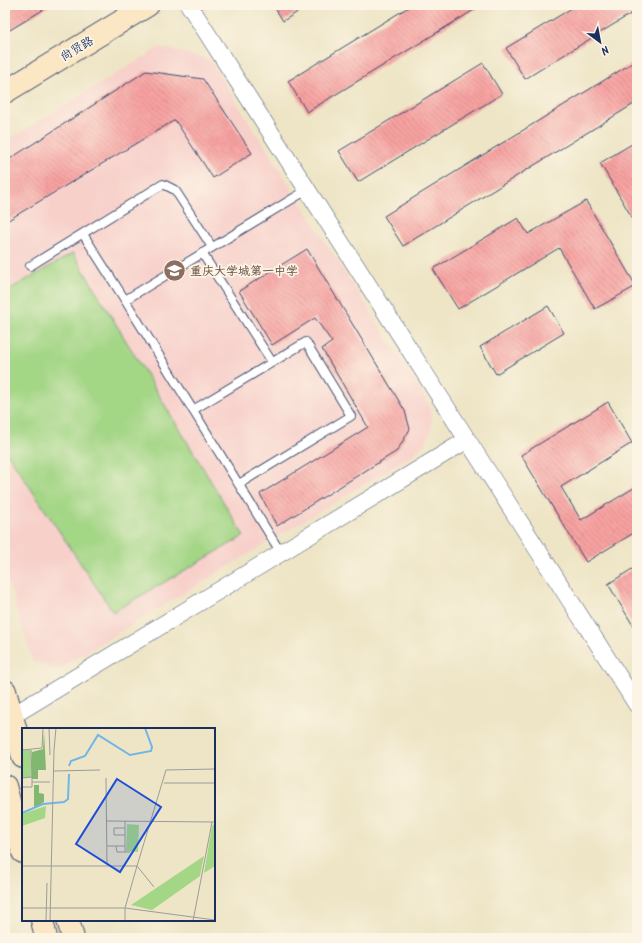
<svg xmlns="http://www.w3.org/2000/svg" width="642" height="943" font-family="Kalam,'LXGW WenKai TC',sans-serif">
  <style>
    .built { fill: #f7d0ca }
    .park { fill: #a3d685; stroke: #5f8272 }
    .building { fill: url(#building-back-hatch) }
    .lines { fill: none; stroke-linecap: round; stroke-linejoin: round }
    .lane-casing { stroke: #3b4a6e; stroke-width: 10 }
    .street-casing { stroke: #3b4a6e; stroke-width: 18 }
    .secondary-casing { stroke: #3b4a6e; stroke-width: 24 }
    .lane { stroke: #fff; stroke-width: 8 }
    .street { stroke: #fff; stroke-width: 17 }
    .secondary { stroke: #fbe7c3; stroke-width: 22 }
    .labels { text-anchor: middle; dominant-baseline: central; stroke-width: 3.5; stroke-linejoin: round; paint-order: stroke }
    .street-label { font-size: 12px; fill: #1b2f5e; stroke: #fcf5e5 }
    .education-label { font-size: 12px; font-weight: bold; fill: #785e54; stroke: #fcf5e5; text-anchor: start }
    .inset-river { fill: none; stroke: #70b5e6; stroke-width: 2 }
    .inset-road { fill: none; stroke: #9a9c9c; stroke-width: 1 }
    .view { fill: #1d4ed8; fill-opacity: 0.15; stroke: #1d4ed8; stroke-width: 2 }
    .inset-edge { fill: none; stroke: #1b2f5e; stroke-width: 2 }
  </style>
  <defs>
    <pattern id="building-back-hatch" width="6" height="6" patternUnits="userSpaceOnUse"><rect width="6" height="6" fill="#f8a2a1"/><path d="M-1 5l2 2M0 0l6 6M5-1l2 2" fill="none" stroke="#c88486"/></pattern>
  </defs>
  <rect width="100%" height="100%" fill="#fcf5e5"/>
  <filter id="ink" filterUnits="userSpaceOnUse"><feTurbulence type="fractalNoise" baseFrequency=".025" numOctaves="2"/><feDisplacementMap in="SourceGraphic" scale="8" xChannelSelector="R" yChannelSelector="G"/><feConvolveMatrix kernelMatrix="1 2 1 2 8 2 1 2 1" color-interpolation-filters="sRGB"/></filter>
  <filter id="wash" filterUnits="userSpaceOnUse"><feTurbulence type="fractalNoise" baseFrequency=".012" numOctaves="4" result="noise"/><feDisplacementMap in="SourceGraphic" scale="16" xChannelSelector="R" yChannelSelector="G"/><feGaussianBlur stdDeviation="0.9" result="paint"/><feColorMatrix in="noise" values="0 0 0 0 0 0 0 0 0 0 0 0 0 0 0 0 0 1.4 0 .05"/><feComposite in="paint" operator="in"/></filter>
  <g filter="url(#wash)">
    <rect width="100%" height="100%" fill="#eee5c6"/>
    <!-- built -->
    <path class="built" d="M 160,47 L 209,59 L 427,401 L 432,417 L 431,431 L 424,445 L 411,456 L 58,669 L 33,662 L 5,571 L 5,142 Z"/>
    <!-- park -->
    <path class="park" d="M 73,253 L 244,536 L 113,612 L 5,450 L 5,292 Z"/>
    <g id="blocks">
      <!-- building -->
      <g class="building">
        <path d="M 5,5 L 51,5 L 5,33 Z"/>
        <path d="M 273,5 L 309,5 L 283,21 Z"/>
        <path d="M 412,5 L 482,5 L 307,112 L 288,81 Z"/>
        <path d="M 577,5 L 637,5 L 637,10 L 525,79 L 506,48 Z"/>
        <path d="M 637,60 L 637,102 L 403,246 L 384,216 Z"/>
        <path d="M 483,63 L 502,94 L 358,182 L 339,151 Z"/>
        <path d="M 146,71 L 203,79 L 252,153 L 213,178 L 175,120 L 5,222 L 5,162 Z"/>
        <path d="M 637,141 L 637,226 L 600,163 Z"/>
        <path d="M 586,201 L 636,286 L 595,309 L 559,248 L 458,309 L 433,269 L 518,218 L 528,234 Z"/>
        <path d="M 307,249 L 405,411 L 410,429 L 397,451 L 277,526 L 260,494 L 368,427 L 322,349 L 332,342 L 315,318 L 272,345 L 239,291 Z"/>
        <path d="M 548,306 L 564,333 L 496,374 L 480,347 Z"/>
        <path d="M 608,402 L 632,443 L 561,487 L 581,520 L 637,486 L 637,531 L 586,562 L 521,455 Z"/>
        <path d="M 637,566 L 637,632 L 608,584 Z"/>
      </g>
    </g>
  </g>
  <g filter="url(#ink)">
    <use href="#blocks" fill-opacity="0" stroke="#3b4a6e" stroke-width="1"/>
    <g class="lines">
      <defs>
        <g id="lane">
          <path d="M 83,234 L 125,300 L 281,553"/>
          <path d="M 202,253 L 272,362"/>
          <path d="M 30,266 L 163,184 L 175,190 L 212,247"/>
          <path d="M 125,300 L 307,190"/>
          <path d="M 193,410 L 306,342 L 351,416 L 239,484"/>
        </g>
        <g id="street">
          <path d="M 189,5 L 637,705"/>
          <path d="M 12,716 L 467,440"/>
        </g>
        <g id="secondary">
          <path d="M 5,92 L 148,5"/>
          <path d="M 5,691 L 23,757"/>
          <path d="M 5,786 L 23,852"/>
          <path d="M 42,920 L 46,938"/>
          <path d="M 68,920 L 73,938"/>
        </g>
      </defs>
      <!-- lane casing -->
      <use href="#lane" class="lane-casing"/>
      <!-- street casing -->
      <use href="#street" class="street-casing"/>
      <!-- secondary casing -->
      <use href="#secondary" class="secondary-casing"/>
      <!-- lane -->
      <use href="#lane" class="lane"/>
      <!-- street -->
      <use href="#street" class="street"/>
      <!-- secondary -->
      <use href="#secondary" class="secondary"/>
    </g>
  </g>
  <!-- icons -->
  <defs>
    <symbol id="school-disc" viewBox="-11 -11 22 22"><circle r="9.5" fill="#8d6e63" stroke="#fcf5e5"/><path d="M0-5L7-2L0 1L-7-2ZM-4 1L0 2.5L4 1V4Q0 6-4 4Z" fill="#fff"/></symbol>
  </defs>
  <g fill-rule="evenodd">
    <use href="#school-disc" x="162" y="258" width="25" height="25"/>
  </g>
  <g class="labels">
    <!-- street labels -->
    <g class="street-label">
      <text transform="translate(77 49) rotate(-31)">尚贤路</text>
    </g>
    <!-- education labels -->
    <g class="education-label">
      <text x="190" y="271">重庆大学城第一中学</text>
    </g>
  </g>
  <!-- overview -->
  <g transform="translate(22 728)">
    <rect width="193" height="193" fill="#eee5c6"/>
    <path d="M 0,22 L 9,22 L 10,49 L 0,50 Z" fill="#a3d685"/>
    <path d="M 22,3 L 24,42 L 16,42 L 16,51 L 10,51 L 10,24 L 21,21 ZM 12,57 L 17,57 L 17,65 L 22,66 L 22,74 L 12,80 Z" fill="#82b772"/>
    <path d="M 24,78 L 23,90 L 0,98 L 0,86 ZM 193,95 L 193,138 L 182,145 L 190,98 ZM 105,96 L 117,97 L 116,124 L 104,123 ZM 182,128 L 178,148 L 130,182 L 109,177 Z" fill="#a3d685"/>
    <path class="inset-river" d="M 47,38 L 49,33 L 63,28 L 76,7 L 108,27 L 129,23 L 130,19 L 123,0M 0,85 L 21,76 L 42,74 L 46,71 L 47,46"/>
    <path class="inset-road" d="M 27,0 L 28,27M 0,22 L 20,20 L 21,0M 9,22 L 10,49M 144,42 L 193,41M 32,43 L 78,42M 0,50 L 10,49 L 10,59 L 0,59M 84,50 L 85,137M 10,54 L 28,54M 142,55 L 193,55M 85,93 L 193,94M 103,107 L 92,107 L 92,100 L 103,100M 85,118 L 103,118M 94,118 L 95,124 L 108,124M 103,124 L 103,93M 0,138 L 115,138 L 132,159M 0,180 L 103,180 L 193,192M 24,193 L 25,155M 28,193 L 32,22 L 34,0M 103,193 L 103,180 L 115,138 L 144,42M 171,193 L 190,94"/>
    <path class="view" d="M 95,51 L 139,79 L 98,144 L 54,116 Z"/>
    <rect width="193" height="193" class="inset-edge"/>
  </g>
  <!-- margin -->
  <rect width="642" height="943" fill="none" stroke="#fcf5e5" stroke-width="20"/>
  <!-- north arrow -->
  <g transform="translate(600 42) rotate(148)" stroke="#fcf5e5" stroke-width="3" paint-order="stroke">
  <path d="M0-3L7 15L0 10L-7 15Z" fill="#1b2f5e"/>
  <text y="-6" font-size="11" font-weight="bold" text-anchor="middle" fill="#1b2f5e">N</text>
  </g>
</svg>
